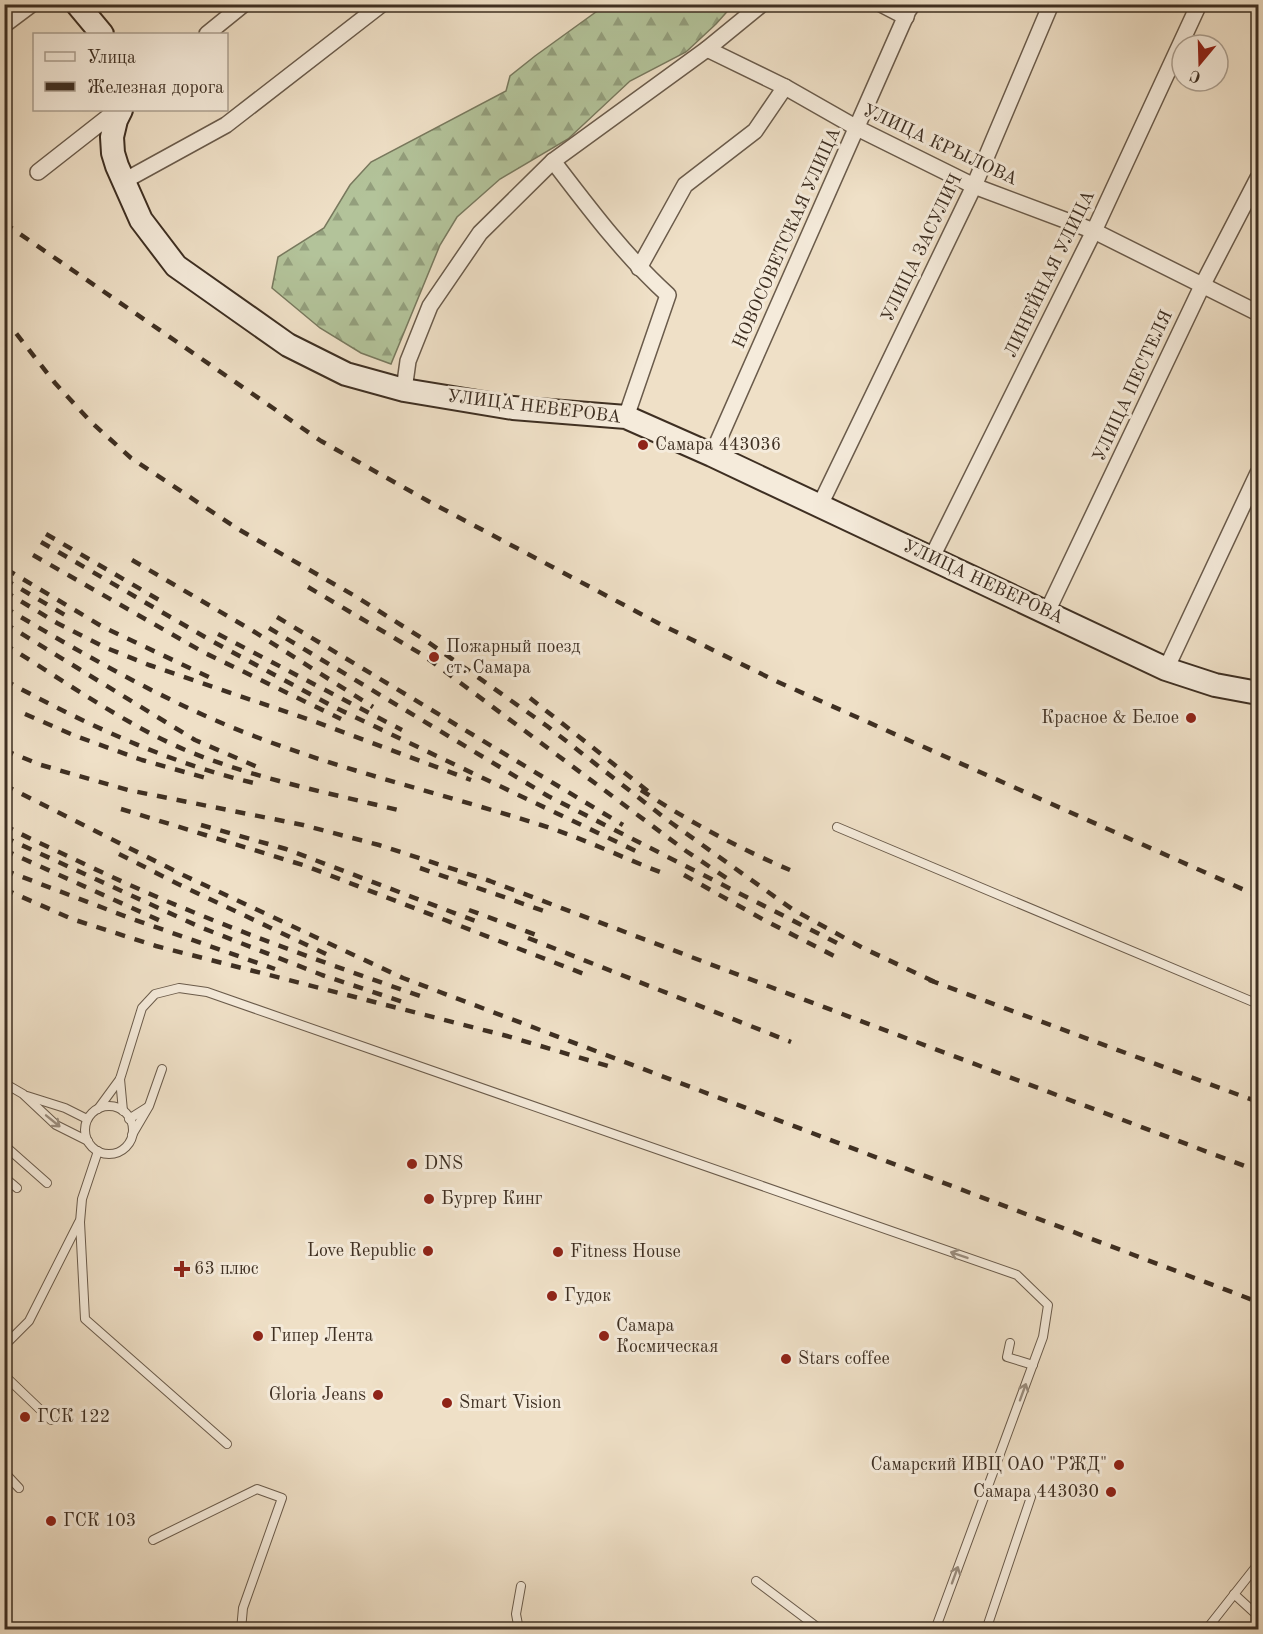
<svg xmlns="http://www.w3.org/2000/svg" width="1263" height="1634" font-family="'Old Standard TT',serif">
  <style>
    .forest { fill: url(#forest-firs); stroke: #78795e; stroke-width: 1.5 }
    .lines { fill: none; stroke-linecap: round; stroke-linejoin: round }
    .lane-casing { stroke: #6a5b4b; stroke-width: 10 }
    .street-casing { stroke: #6a5b4b; stroke-width: 18 }
    .secondary-casing { stroke: #3e2f22; stroke-width: 26 }
    .lane { stroke: #f5ebdb; stroke-width: 8 }
    .street { stroke: #f5ebdb; stroke-width: 15 }
    .secondary { stroke: #f5ebdb; stroke-width: 22 }
    .rail { stroke: #3e2f22; stroke-width: 4.5; stroke-dasharray: 10 10; stroke-linecap: butt }
    .oneway { stroke: #9a8d7e }
    .poi-dot { fill: #8f2418; stroke: #f5ebdb; stroke-width: 2 }
    .labels { text-anchor: middle; dominant-baseline: central; stroke-width: 6; stroke-linejoin: round; paint-order: stroke }
    .street-label { font-size: 18px; fill: #3e2f22; stroke: #f5ebdb }
    .poi-label { font-size: 18px; fill: #3e2f22; stroke: #f5ebdb; text-anchor: start }
  </style>
  <defs>
    <pattern id="forest-firs" width="22" height="20" patternUnits="userSpaceOnUse" patternTransform="scale(1.5)"><rect width="22" height="20" fill="#b3c39a"/><path d="M5 1l3.5 6h-7zM16 11l3.5 6h-7z" fill="#939f7d"/></pattern>
  </defs>
  <rect width="100%" height="100%" fill="#efe0c7"/>
  <filter id="stains"><feTurbulence type="fractalNoise" baseFrequency=".00333" numOctaves="4"/><feColorMatrix values="0 0 0 0 .2 0 0 0 0 .09 0 0 0 0 .02 0 0 0 .5 -.17"/></filter>
  <radialGradient id="worn" r=".72"><stop offset=".6" stop-color="#630" stop-opacity="0"/><stop offset="1" stop-color="#630" stop-opacity=".3"/></radialGradient>
  <!-- forest -->
  <path class="forest" d="M 607,4 L 733,5 L 716,24 L 686,52 L 630,81 L 568,139 L 500,179 L 457,217 L 440,245 L 391,364 L 361,353 L 320,328 L 272,288 L 278,257 L 324,228 L 350,185 L 371,162 L 506,91 L 510,76 L 535,56 Z"/>
  <g class="lines">
    <defs>
      <g id="lane">
        <path d="M 837,827 L 1258,1004"/>
        <path d="M 120,1079 L 123,1111"/>
        <path d="M 4,1083 L 23,1094 L 56,1125 L 88,1141"/>
        <path d="M 27,1096 L 65,1108 L 87,1119"/>
        <circle cx="109" cy="1130" r="24"/>
        <path d="M 98,1109 L 120,1079 L 142,1008 L 155,994 L 179,988 L 207,992 L 1017,1275 L 1048,1305 L 1043,1337 L 935,1630"/>
        <path d="M 129,1119 L 148,1107"/>
        <path d="M 132,1135 L 149,1106 L 162,1069"/>
        <path d="M 4,1145 L 47,1183"/>
        <path d="M 98,1151 L 82,1199 L 80,1222 L 85,1319 L 227,1444"/>
        <path d="M 4,1177 L 17,1188"/>
        <path d="M 1010,1343 L 1007,1357 L 1033,1365"/>
        <path d="M 4,1346 L 29,1321 L 79,1222"/>
        <path d="M 4,1375 L 51,1420"/>
        <path d="M 4,1472 L 19,1488"/>
        <path d="M 153,1540 L 257,1489 L 282,1498 L 243,1608 L 241,1630"/>
        <path d="M 756,1581 L 821,1630"/>
        <path d="M 1234,1594 L 1258,1616"/>
        <path d="M 519,1630 L 516,1614 L 521,1586"/>
        <path d="M 986,1630 L 1031,1497"/>
        <path d="M 1206,1630 L 1258,1564"/>
      </g>
      <g id="street">
        <path d="M 881,4 L 906,17"/>
        <path d="M 4,25 L 32,4"/>
        <path d="M 207,34 L 244,4"/>
        <path d="M 707,49 L 785,87 L 857,128 L 974,186 L 1094,231 L 1258,313"/>
        <path d="M 553,161 C 589,208 624,255 668,295 L 626,417"/>
        <path d="M 38,172 L 117,110"/>
        <path d="M 124,181 L 226,125 L 382,4"/>
        <path d="M 639,268 L 685,185 L 755,131 L 785,87"/>
        <path d="M 404,390 L 408,361 L 430,306 L 480,233 L 553,161 L 707,49 L 762,4"/>
        <path d="M 712,455 L 908,11 L 913,4"/>
        <path d="M 820,505 L 974,186 L 1051,4"/>
        <path d="M 931,559 L 1094,231 L 1199,4"/>
        <path d="M 1047,612 L 1203,284 L 1258,178"/>
        <path d="M 1166,669 L 1258,473"/>
      </g>
      <g id="secondary">
        <path d="M 77,4 L 102,34"/>
        <path d="M 121,110 L 116,120 L 112,137 L 113,153 L 117,166 L 141,220 L 176,266 L 288,345 L 346,374 L 404,390 L 513,408 L 626,417 L 712,455 L 1166,669 L 1215,685 L 1258,693"/>
      </g>
    </defs>
    <!-- lane casing -->
    <use href="#lane" class="lane-casing"/>
    <!-- street casing -->
    <use href="#street" class="street-casing"/>
    <!-- secondary casing -->
    <use href="#secondary" class="secondary-casing"/>
    <!-- lane -->
    <use href="#lane" class="lane"/>
    <!-- street -->
    <use href="#street" class="street"/>
    <!-- secondary -->
    <use href="#secondary" class="secondary"/>
    <!-- rail -->
    <g class="rail">
      <path d="M 4,223 L 321,441 L 428,501 L 658,623 L 778,682 L 1258,896"/>
      <path d="M 4,318 L 55,383 L 91,422 L 131,458 L 238,529 L 355,596 L 428,642 L 547,726 L 666,819 L 792,909 L 863,948 L 935,982"/>
      <path d="M 46,534 L 166,604"/>
      <path d="M 41,542 L 210,640 L 334,707 L 638,852"/>
      <path d="M 33,555 L 203,652 L 341,719"/>
      <path d="M 132,560 L 253,631 L 373,707"/>
      <path d="M 6,569 L 103,627 L 213,679"/>
      <path d="M 4,579 L 70,618"/>
      <path d="M 308,587 L 423,655 L 686,851 L 734,883"/>
      <path d="M 4,591 L 57,623 L 104,647 L 149,665 L 316,722 L 471,780"/>
      <path d="M 4,607 C 73,648 143,689 217,721 C 321,766 434,791 541,825 C 582,838 621,857 660,872"/>
      <path d="M 277,617 L 623,825"/>
      <path d="M 4,623 L 195,740 L 262,769"/>
      <path d="M 269,628 L 548,796 L 837,943"/>
      <path d="M 218,634 L 402,730"/>
      <path d="M 4,644 C 63,680 127,726 190,752 C 260,780 334,794 406,812"/>
      <path d="M 4,680 C 84,723 165,762 254,783"/>
      <path d="M 530,698 L 649,792"/>
      <path d="M 25,714 L 73,735 L 142,760 L 213,780"/>
      <path d="M 4,750 L 41,765 L 128,790 L 303,825 L 379,845 L 490,881 L 1258,1171"/>
      <path d="M 4,785 L 183,875 L 403,978 L 1258,1302"/>
      <path d="M 641,790 C 688,821 738,848 790,870"/>
      <path d="M 121,809 L 306,866 L 584,974"/>
      <path d="M 4,825 C 27,838 51,848 74,859 C 187,914 302,955 420,996"/>
      <path d="M 201,825 L 286,849 L 478,922"/>
      <path d="M 4,837 L 200,927 L 322,975 L 406,1003"/>
      <path d="M 4,850 L 163,922"/>
      <path d="M 119,854 L 178,884 L 328,955"/>
      <path d="M 420,868 L 547,912"/>
      <path d="M 4,870 L 127,917 L 275,969"/>
      <path d="M 684,875 L 764,920 L 842,960"/>
      <path d="M 4,889 L 72,919 L 156,946 L 507,1036 L 608,1066"/>
      <path d="M 469,910 L 539,936"/>
      <path d="M 528,938 L 791,1042"/>
      <path d="M 929,980 L 1258,1102"/>
    </g>
  </g>
  <!-- one-way arrows -->
  <defs><path id="oneway-shaft" d="M-6 0H5M1.5-3L5.5 0L1.5 3" fill="none" stroke-width="1.6" stroke-linecap="round" stroke-linejoin="round" transform="scale(1.5)"/></defs>
  <g class="oneway">
    <use href="#oneway-shaft" transform="translate(53 1121) rotate(39)"/>
    <use href="#oneway-shaft" transform="translate(959 1255) rotate(-161)"/>
    <use href="#oneway-shaft" transform="translate(1023 1392) rotate(-70)"/>
    <use href="#oneway-shaft" transform="translate(955 1575) rotate(-70)"/>
  </g>
  <!-- markers -->
  <g class="poi-dot">
    <circle cx="643" cy="445" r="6"/>
    <circle cx="434" cy="657" r="6"/>
    <circle cx="1191" cy="718" r="6"/>
    <circle cx="412" cy="1164" r="6"/>
    <circle cx="429" cy="1199" r="6"/>
    <circle cx="428" cy="1251" r="6"/>
    <circle cx="558" cy="1252" r="6"/>
    <path d="M179 1260h6v6h6v6h-6v6h-6v-6h-6v-6h6z"/>
    <circle cx="552" cy="1296" r="6"/>
    <circle cx="258" cy="1336" r="6"/>
    <circle cx="604" cy="1336" r="6"/>
    <circle cx="786" cy="1359" r="6"/>
    <circle cx="378" cy="1395" r="6"/>
    <circle cx="447" cy="1403" r="6"/>
    <circle cx="25" cy="1417" r="6"/>
    <circle cx="1119" cy="1465" r="6"/>
    <circle cx="1111" cy="1492" r="6"/>
    <circle cx="51" cy="1521" r="6"/>
  </g>
  <g class="labels">
    <!-- street labels -->
    <g class="street-label">
      <text transform="translate(940 145) rotate(25)">УЛИЦА КРЫЛОВА</text>
      <text transform="translate(787 238) rotate(-66)">НОВОСОВЕТСКАЯ УЛИЦА</text>
      <text transform="translate(922 248) rotate(-64)">УЛИЦА ЗАСУЛИЧ</text>
      <text transform="translate(1050 274) rotate(-64)">ЛИНЕЙНАЯ УЛИЦА</text>
      <text transform="translate(1133 386) rotate(-65)">УЛИЦА ПЕСТЕЛЯ</text>
      <text transform="translate(534 407) rotate(7)">УЛИЦА НЕВЕРОВА</text>
      <text transform="translate(983 582) rotate(25)">УЛИЦА НЕВЕРОВА</text>
    </g>
    <!-- poi labels -->
    <g class="poi-label">
      <text x="655" y="445">Самара 443036</text>
      <text x="446" y="647">Пожарный поезд<tspan x="446" dy="21">ст. Самара</tspan></text>
      <text x="1179" y="718" text-anchor="end">Красное &amp; Белое</text>
      <text x="424" y="1164">DNS</text>
      <text x="441" y="1199">Бургер Кинг</text>
      <text x="416" y="1251" text-anchor="end">Love Republic</text>
      <text x="570" y="1252">Fitness House</text>
      <text x="194" y="1269">63 плюс</text>
      <text x="564" y="1296">Гудок</text>
      <text x="616" y="1326">Самара<tspan x="616" dy="21">Космическая</tspan></text>
      <text x="270" y="1336">Гипер Лента</text>
      <text x="798" y="1359">Stars coffee</text>
      <text x="366" y="1395" text-anchor="end">Gloria Jeans</text>
      <text x="459" y="1403">Smart Vision</text>
      <text x="37" y="1417">ГСК 122</text>
      <text x="1107" y="1465" text-anchor="end">Самарский ИВЦ ОАО "РЖД"</text>
      <text x="1099" y="1492" text-anchor="end">Самара 443030</text>
      <text x="63" y="1521">ГСК 103</text>
    </g>
  </g>
  <!-- margin -->
  <rect width="1263" height="1634" fill="none" stroke="#efe0c7" stroke-width="24"/>
  <rect x="6" y="6" width="1251" height="1622" fill="none" stroke="#3e2f22" stroke-width="3"/>
  <rect x="12" y="12" width="1239" height="1610" fill="none" stroke="#3e2f22" stroke-width="1.5"/>
  <!-- legend -->
  <rect x="33" y="33" width="195" height="78" fill="#f5ebdb" stroke="#aca091" stroke-width="1.5"/>
  <rect x="45" y="52" width="30" height="9" fill="#f5ebdb" stroke="#aca091" stroke-width="1.5"/>
  <text x="87" y="63" font-size="18" fill="#3e2f22">Улица</text>
  <rect x="45" y="82" width="30" height="9" fill="#3e2f22" stroke="#aca091" stroke-width="1.5"/>
  <text x="87" y="93" font-size="18" fill="#3e2f22">Железная дорога</text>
  <!-- north arrow -->
  <g transform="translate(1200 63) rotate(199)"><circle r="28" fill="#f5ebdb" stroke="#aca091" stroke-width="1.5"/>
  <path d="M0-4.5L10 22L0 15L-10 22Z" fill="#8f2418"/>
  <text y="-9" font-size="16" font-weight="bold" text-anchor="middle" fill="#3e2f22">С</text>
  </g>
  <rect width="100%" height="100%" filter="url(#stains)"/>
  <rect width="100%" height="100%" fill="url(#worn)"/>
</svg>
